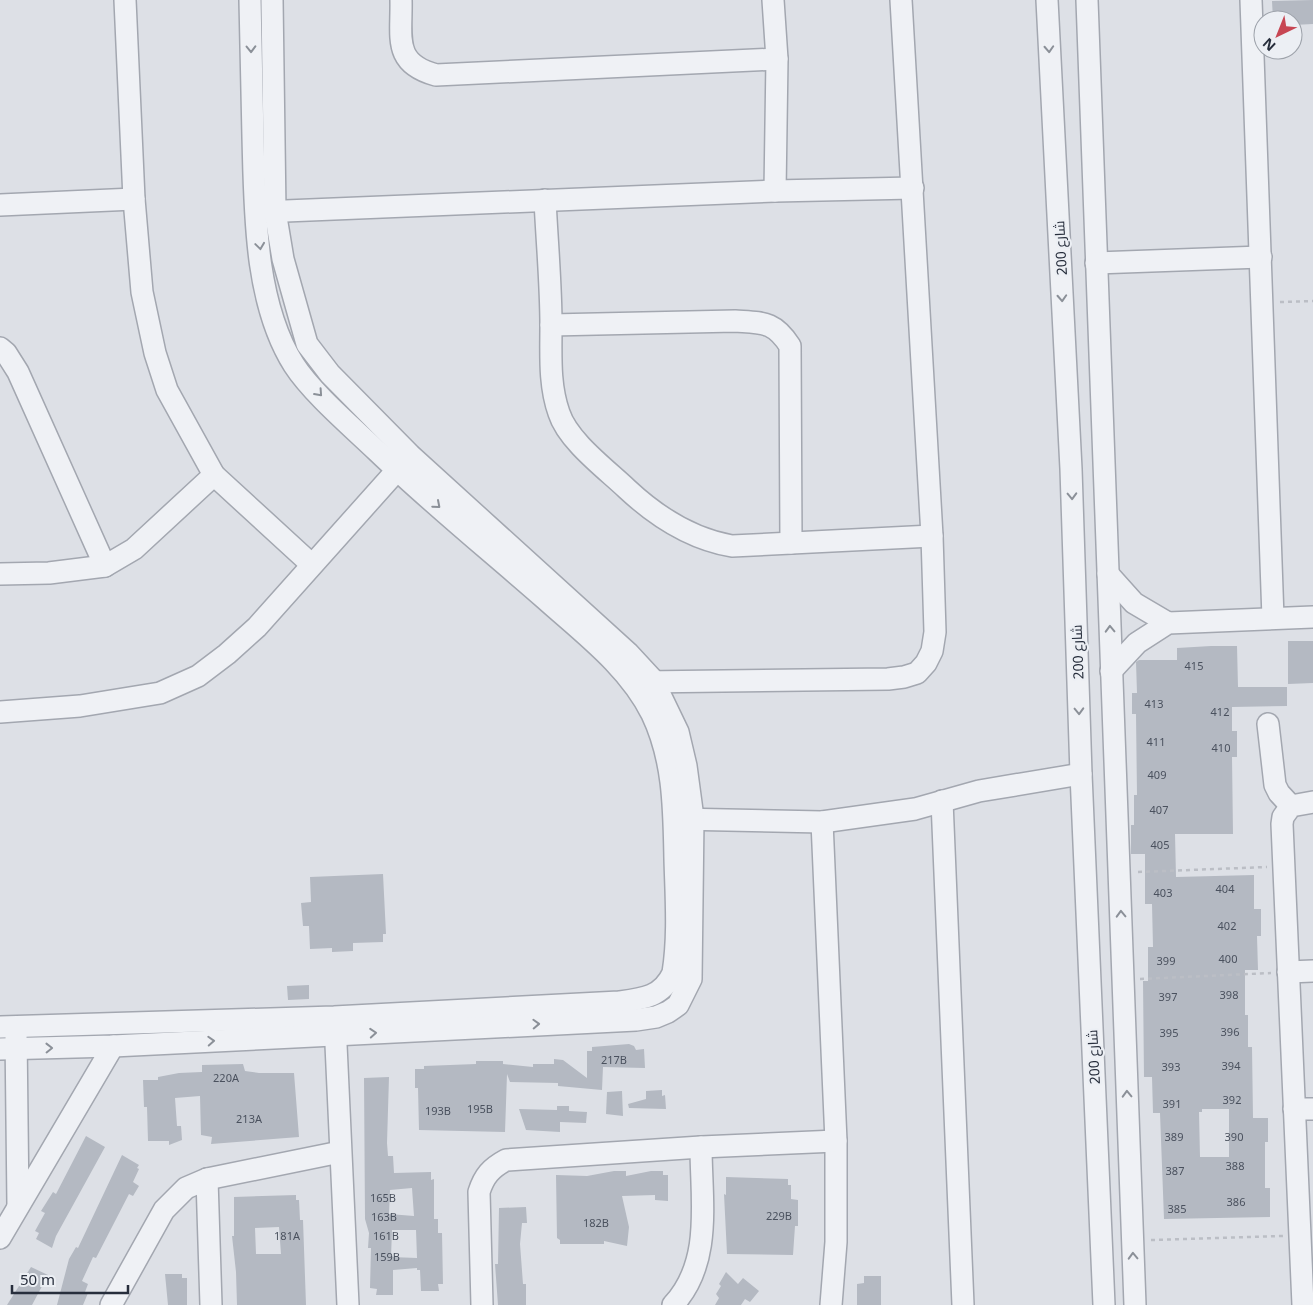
<svg xmlns="http://www.w3.org/2000/svg" width="1313" height="1305" font-family="'Noto Sans',Cairo,sans-serif">
  <style>
    .building { fill: #b4b9c2; fill-rule: evenodd }
    .lines { fill: none; stroke-linecap: round; stroke-linejoin: round }
    .minor-casing { stroke: #a3a7b0; stroke-width: 24 }
    .path { stroke: #bbbec5; stroke-width: 2.5; stroke-dasharray: 4 4; stroke-linecap: butt }
    .minor { stroke: #eff1f5; stroke-width: 21 }
    .oneway { stroke: #8b9098 }
    .labels { text-anchor: middle; dominant-baseline: central; stroke-width: 4.5; stroke-linejoin: round; paint-order: stroke }
    .number-label { font-size: 11px; fill: #4a515e }
    .street-label { font-size: 14px; fill: #272e3c; stroke: #eceff4 }
  </style>
  <rect width="100%" height="100%" fill="#dde0e6"/>
  <!-- building -->
  <g class="building">
    <path d="M 1313,0 L 1313,24 L 1293,25 L 1293,20 L 1273,20 L 1272,1 Z"/>
    <path d="M 1288,641 L 1313,641 L 1313,683 L 1288,684 Z"/>
    <path d="M 1211,646 L 1237,646 L 1238,687 L 1287,687 L 1287,706 L 1232,707 L 1232,731 L 1237,731 L 1237,757 L 1232,757 L 1233,834 L 1175,834 L 1176,877 L 1254,875 L 1254,909 L 1261,909 L 1261,936 L 1257,936 L 1258,970 L 1245,970 L 1245,1015 L 1248,1015 L 1248,1047 L 1252,1047 L 1253,1118 L 1268,1118 L 1268,1142 L 1265,1142 L 1265,1188 L 1270,1188 L 1270,1217 L 1164,1219 L 1160,1113 L 1153,1113 L 1152,1077 L 1144,1077 L 1143,981 L 1148,981 L 1148,947 L 1153,947 L 1152,904 L 1145,904 L 1145,854 L 1131,854 L 1131,825 L 1134,825 L 1134,795 L 1137,795 L 1136,714 L 1132,714 L 1132,693 L 1137,693 L 1136,662 L 1139,660 L 1177,660 L 1177,648 ZM 1202,1109 L 1229,1109 L 1229,1157 L 1200,1157 L 1199,1112 L 1202,1112 Z"/>
    <path d="M 383,874 L 386,934 L 383,934 L 383,942 L 353,943 L 353,951 L 332,952 L 332,948 L 310,949 L 309,926 L 303,926 L 301,903 L 311,902 L 310,877 Z"/>
    <path d="M 309,985 L 309,999 L 288,1000 L 287,986 Z"/>
    <path d="M 629,1044 L 634,1046 L 636,1050 L 644,1049 L 645,1068 L 603,1067 L 602,1090 L 558,1086 L 558,1083 L 510,1082 L 507,1074 L 505,1132 L 419,1130 L 418,1088 L 415,1088 L 415,1069 L 424,1069 L 424,1066 L 476,1064 L 476,1061 L 503,1061 L 503,1064 L 533,1067 L 533,1064 L 554,1064 L 554,1059 L 563,1060 L 587,1078 L 587,1051 L 592,1051 L 592,1047 Z"/>
    <path d="M 243,1064 L 245,1071 L 259,1073 L 294,1073 L 299,1137 L 211,1144 L 212,1137 L 201,1135 L 200,1096 L 175,1098 L 177,1126 L 181,1126 L 182,1140 L 169,1145 L 169,1141 L 148,1141 L 147,1107 L 144,1107 L 143,1080 L 158,1080 L 158,1077 L 179,1073 L 202,1072 L 202,1065 Z"/>
    <path d="M 389,1077 L 387,1143 L 388,1156 L 393,1156 L 394,1173 L 431,1172 L 431,1180 L 434,1179 L 434,1219 L 438,1219 L 438,1233 L 442,1233 L 443,1284 L 438,1284 L 439,1291 L 421,1291 L 420,1270 L 417,1270 L 417,1268 L 393,1270 L 393,1295 L 376,1295 L 377,1289 L 370,1288 L 371,1248 L 368,1248 L 369,1233 L 365,1219 L 364,1078 ZM 412,1188 L 414,1216 L 389,1214 L 390,1190 ZM 392,1230 L 416,1230 L 417,1258 L 391,1257 Z"/>
    <path d="M 662,1090 L 662,1096 L 665,1095 L 666,1109 L 629,1108 L 628,1104 L 646,1099 L 646,1091 Z"/>
    <path d="M 622,1091 L 623,1116 L 606,1114 L 607,1092 Z"/>
    <path d="M 557,1106 L 569,1106 L 569,1111 L 587,1112 L 586,1123 L 560,1122 L 560,1132 L 526,1130 L 519,1109 L 557,1110 Z"/>
    <path d="M 86,1136 L 105,1147 L 56,1236 L 52,1248 L 36,1239 L 39,1233 L 35,1231 L 45,1213 L 41,1211 L 53,1192 L 56,1194 Z"/>
    <path d="M 122,1155 L 139,1165 L 137,1168 L 139,1169 L 133,1182 L 139,1186 L 133,1196 L 129,1194 L 96,1258 L 93,1257 L 82,1281 L 88,1284 L 85,1292 L 88,1293 L 83,1305 L 57,1305 L 69,1259 L 76,1247 L 78,1248 Z"/>
    <path d="M 614,1171 L 626,1171 L 626,1176 L 651,1171 L 663,1171 L 663,1175 L 668,1175 L 668,1201 L 655,1200 L 655,1195 L 622,1196 L 629,1227 L 627,1246 L 604,1241 L 604,1244 L 560,1244 L 560,1240 L 557,1238 L 556,1175 L 587,1176 Z"/>
    <path d="M 726,1177 L 788,1179 L 788,1185 L 791,1185 L 791,1199 L 798,1200 L 798,1226 L 795,1226 L 793,1255 L 727,1254 L 724,1194 L 726,1195 Z"/>
    <path d="M 296,1195 L 296,1200 L 299,1200 L 300,1220 L 303,1220 L 306,1305 L 237,1305 L 236,1272 L 232,1236 L 234,1236 L 234,1197 ZM 279,1227 L 281,1254 L 256,1254 L 255,1228 Z"/>
    <path d="M 526,1207 L 527,1223 L 522,1223 L 520,1244 L 523,1284 L 526,1284 L 526,1305 L 498,1305 L 495,1264 L 498,1264 L 499,1208 Z"/>
    <path d="M 31,1267 L 48,1275 L 32,1305 L 7,1305 Z"/>
    <path d="M 726,1272 L 738,1284 L 743,1278 L 759,1291 L 750,1302 L 745,1299 L 741,1305 L 715,1305 L 719,1298 L 716,1294 L 721,1286 L 719,1284 Z"/>
    <path d="M 165,1274 L 182,1274 L 182,1278 L 187,1278 L 187,1305 L 168,1305 Z"/>
    <path d="M 864,1276 L 881,1276 L 881,1305 L 857,1305 L 857,1284 L 864,1283 Z"/>
  </g>
  <g class="lines">
    <defs>
      <g id="minor">
        <path d="M 125,0 L 134,199 L 142,292 L 155,353 L 167,390 L 214,475 L 311,564"/>
        <path d="M 401,0 C 402,37 392,63 436,75 L 777,59"/>
        <path d="M 773,0 L 777,59 L 775,191"/>
        <path d="M 1047,0 L 1071,469 L 1081,774 L 1104,1305"/>
        <path d="M 1087,0 L 1135,1305"/>
        <path d="M 1251,0 L 1273,618"/>
        <path d="M 545,200 C 547,242 551,284 551,326 C 551,355 549,385 559,413 C 568,441 606,469 627,489 C 657,517 691,539 732,546 L 932,536"/>
        <path d="M 0,205 L 134,199"/>
        <path d="M 261,212 L 775,191 L 913,188"/>
        <path d="M 1096,263 L 1261,257"/>
        <path d="M 551,325 L 735,321 C 763,323 774,321 790,346 L 791,543"/>
        <path d="M 0,348 L 6,353 L 18,372 L 105,566"/>
        <path d="M 0,574 L 49,573 L 105,566 L 134,549 L 214,475"/>
        <path d="M 1108,574 L 1134,603 L 1168,623"/>
        <path d="M 1111,671 L 1137,643 L 1168,623 L 1313,617"/>
        <path d="M 642,682 L 888,679 L 904,677 L 917,673 L 926,663 L 932,651 L 935,632 L 932,536 L 901,0"/>
        <path d="M 0,712 L 80,706 L 160,693 L 198,676 L 227,654 L 257,627 L 407,459"/>
        <path d="M 1268,724 L 1275,785 L 1279,793 L 1291,806"/>
        <path d="M 942,801 L 963,1305"/>
        <path d="M 678,819 L 822,822 L 915,809 L 979,791 L 1081,774"/>
        <path d="M 822,822 L 836,1141 L 836,1242 L 831,1305"/>
        <path d="M 1288,972 L 1313,971"/>
        <path d="M 335,1023 L 348,1305"/>
        <path d="M 0,1027 L 334,1017 L 619,1002 C 643,999 662,997 673,973 C 679,936 676,896 675,859 C 674,809 674,760 652,714 C 628,666 583,633 544,598 C 488,549 430,502 377,451 C 352,427 312,393 294,365 C 254,302 255,209 253,137 C 252,91 251,46 250,0"/>
        <path d="M 16,1034 L 18,1206"/>
        <path d="M 0,1049 L 113,1046 L 636,1020 L 656,1017 L 668,1012 L 678,1005 L 691,979 L 693,818 L 686,766 L 678,732 L 653,680 L 628,653 L 410,455 L 330,374 L 307,344 L 283,259 L 275,211 L 272,0"/>
        <path d="M 1294,1109 L 1313,1109"/>
        <path d="M 207,1179 L 211,1305"/>
        <path d="M 0,1238 L 113,1046"/>
        <path d="M 111,1305 L 164,1210 L 186,1188 L 207,1179 L 340,1152"/>
        <path d="M 482,1305 L 479,1192 C 484,1176 491,1168 506,1160 L 701,1147 L 836,1141"/>
        <path d="M 673,1305 C 713,1262 701,1200 701,1147"/>
        <path d="M 1303,1305 L 1282,824 L 1283,817 L 1291,806 L 1313,802"/>
      </g>
    </defs>
    <!-- minor casing -->
    <use href="#minor" class="minor-casing"/>
    <!-- path -->
    <g class="path">
      <path d="M 1280,302 L 1313,301"/>
      <path d="M 1138,872 L 1267,867"/>
      <path d="M 1140,979 L 1271,973"/>
      <path d="M 1151,1240 L 1283,1236"/>
    </g>
    <!-- minor -->
    <use href="#minor" class="minor"/>
  </g>
  <!-- one-way arrows -->
  <defs><path id="oneway-chevron" d="M-2-3.5L2.5 0L-2 3.5" fill="none" stroke-width="1.6" stroke-linecap="round" stroke-linejoin="round" transform="scale(1.25)"/></defs>
  <g class="oneway">
    <use href="#oneway-chevron" transform="translate(251 49) rotate(89)"/>
    <use href="#oneway-chevron" transform="translate(1049 49) rotate(87)"/>
    <use href="#oneway-chevron" transform="translate(260 246) rotate(82)"/>
    <use href="#oneway-chevron" transform="translate(1062 298) rotate(87)"/>
    <use href="#oneway-chevron" transform="translate(319 393) rotate(48)"/>
    <use href="#oneway-chevron" transform="translate(1072 496) rotate(88)"/>
    <use href="#oneway-chevron" transform="translate(437 505) rotate(41)"/>
    <use href="#oneway-chevron" transform="translate(1110 629) rotate(-92)"/>
    <use href="#oneway-chevron" transform="translate(1079 711) rotate(88)"/>
    <use href="#oneway-chevron" transform="translate(1121 914) rotate(-92)"/>
    <use href="#oneway-chevron" transform="translate(536 1024) rotate(-2)"/>
    <use href="#oneway-chevron" transform="translate(373 1033) rotate(-4)"/>
    <use href="#oneway-chevron" transform="translate(211 1041) rotate(-3)"/>
    <use href="#oneway-chevron" transform="translate(49 1048) rotate(-1)"/>
    <use href="#oneway-chevron" transform="translate(1127 1094) rotate(-92)"/>
    <use href="#oneway-chevron" transform="translate(1133 1256) rotate(-92)"/>
  </g>
  <g class="labels">
    <!-- number labels -->
    <g class="number-label">
      <text x="1194" y="665">415</text>
      <text x="1154" y="703">413</text>
      <text x="1220" y="711">412</text>
      <text x="1156" y="741">411</text>
      <text x="1221" y="747">410</text>
      <text x="1157" y="774">409</text>
      <text x="1159" y="809">407</text>
      <text x="1160" y="844">405</text>
      <text x="1225" y="888">404</text>
      <text x="1163" y="892">403</text>
      <text x="1227" y="925">402</text>
      <text x="1228" y="958">400</text>
      <text x="1166" y="960">399</text>
      <text x="1229" y="994">398</text>
      <text x="1168" y="996">397</text>
      <text x="1230" y="1031">396</text>
      <text x="1169" y="1032">395</text>
      <text x="614" y="1059">217B</text>
      <text x="1231" y="1065">394</text>
      <text x="1171" y="1066">393</text>
      <text x="226" y="1077">220A</text>
      <text x="1232" y="1099">392</text>
      <text x="1172" y="1103">391</text>
      <text x="480" y="1108">195B</text>
      <text x="438" y="1110">193B</text>
      <text x="249" y="1118">213A</text>
      <text x="1174" y="1136">389</text>
      <text x="1234" y="1136">390</text>
      <text x="1235" y="1165">388</text>
      <text x="1175" y="1170">387</text>
      <text x="383" y="1197">165B</text>
      <text x="1236" y="1201">386</text>
      <text x="1177" y="1208">385</text>
      <text x="779" y="1215">229B</text>
      <text x="384" y="1216">163B</text>
      <text x="596" y="1222">182B</text>
      <text x="287" y="1235">181A</text>
      <text x="386" y="1235">161B</text>
      <text x="387" y="1256">159B</text>
    </g>
    <!-- street labels -->
    <g class="street-label">
      <text transform="translate(1060 248) rotate(-93)">شارع 200</text>
      <text transform="translate(1077 652) rotate(-92)">شارع 200</text>
      <text transform="translate(1093 1057) rotate(-93)">شارع 200</text>
    </g>
  </g>
  <!-- north arrow -->
  <g transform="translate(1278 35) rotate(223)"><circle r="24" fill="#eceff4" stroke="#9da2aa"/>
  <path d="M0-4L9 19L0 12L-9 19Z" fill="#c74653"/>
  <text y="-8" font-size="14" font-weight="bold" text-anchor="middle" fill="#272e3c">N</text>
  </g>
  <!-- scale -->
  <path d="M12 1285v8h116v-8" fill="none" stroke="#272e3c" stroke-width="2.5"/>
  <text x="20" y="1285" font-size="15" fill="#272e3c" stroke="#eceff4" stroke-width="4" paint-order="stroke">50 m</text>
</svg>
